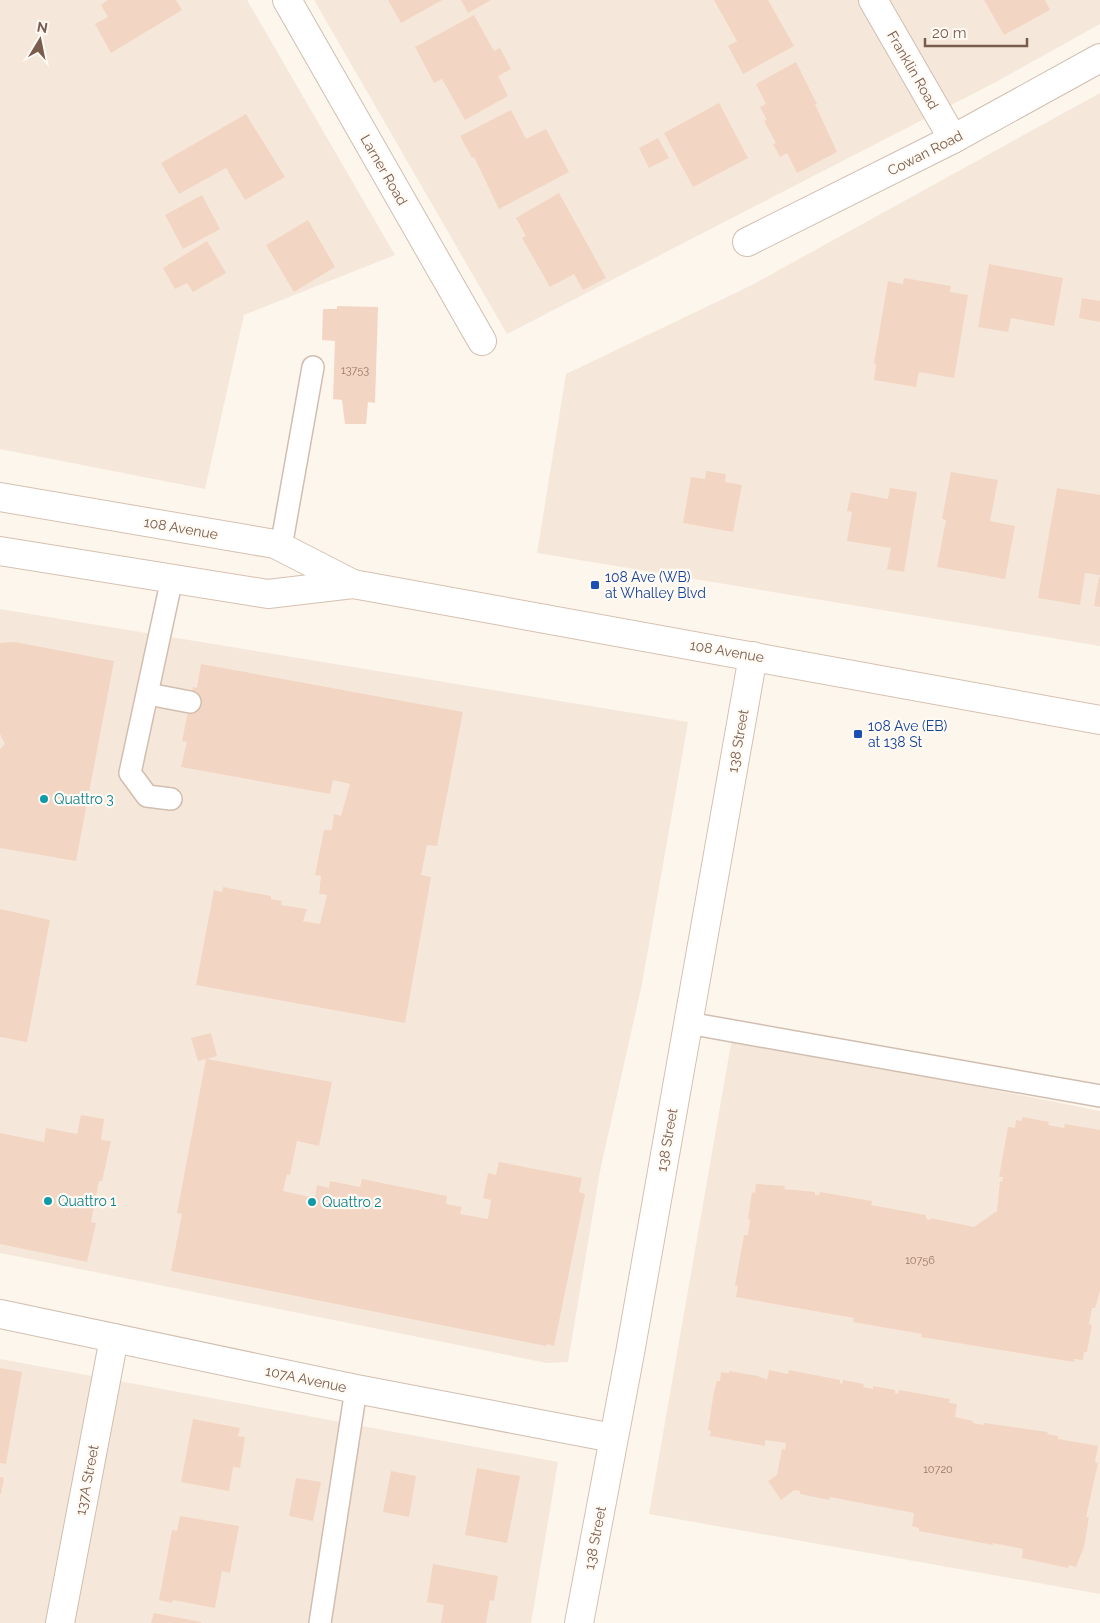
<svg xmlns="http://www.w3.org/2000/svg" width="1100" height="1623" font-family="Raleway,sans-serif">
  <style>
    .residential { fill: #f5e8da }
    .building { fill: #f3d5c3 }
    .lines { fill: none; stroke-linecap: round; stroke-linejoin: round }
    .lane-casing { stroke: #d1beb0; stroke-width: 24 }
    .street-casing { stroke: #d1beb0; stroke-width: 30 }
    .secondary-casing { stroke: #d6c0b0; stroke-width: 30 }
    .lane { stroke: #fff; stroke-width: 21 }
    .street { stroke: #fff; stroke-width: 28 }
    .secondary { stroke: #fff; stroke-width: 28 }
    .transit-dot { fill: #1a4fb4; stroke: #fffaf3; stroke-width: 2 }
    .culture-dot { fill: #0f9aa8; stroke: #fffaf3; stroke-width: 2 }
    .labels { text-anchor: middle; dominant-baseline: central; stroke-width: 4.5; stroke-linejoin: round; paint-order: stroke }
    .number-label { font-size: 11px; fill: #987a6a }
    .street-label { font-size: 14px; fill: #7a5c4d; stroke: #fffaf3 }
    .transit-label { font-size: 14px; fill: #164399; stroke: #fffaf3; text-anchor: start }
    .culture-label { font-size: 14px; fill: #0d838f; stroke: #fffaf3; text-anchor: start }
  </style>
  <rect width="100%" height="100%" fill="#fdf6ec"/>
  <!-- residential -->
  <g class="residential">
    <path d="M 0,0 L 247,0 L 395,255 L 244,315 L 205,489 L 0,449 Z"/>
    <path d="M 314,0 L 1100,0 L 1100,24 L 996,82 L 507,334 Z"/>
    <path d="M 1100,93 L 1100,646 L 537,553 L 566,374 L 750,286 Z"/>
    <path d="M 0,609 L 688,722 L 642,984 L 600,1171 L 568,1362 L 547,1363 L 0,1253 Z"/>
    <path d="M 732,1038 L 1100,1111 L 1100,1594 L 649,1514 Z"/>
    <path d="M 0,1359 L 558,1462 L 531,1623 L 0,1623 Z"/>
  </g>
  <!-- building -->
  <g class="building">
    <path d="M 108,0 L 176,0 L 182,10 L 111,53 L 95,24 L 108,17 L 101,5 Z"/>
    <path d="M 388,0 L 442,0 L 401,23 Z"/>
    <path d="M 461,0 L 491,0 L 468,13 Z"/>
    <path d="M 714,0 L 768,0 L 794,46 L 743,74 L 728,46 L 737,41 Z"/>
    <path d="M 984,0 L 1045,0 L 1050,10 L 1004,35 Z"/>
    <path d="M 474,15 L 494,51 L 500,48 L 511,69 L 498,76 L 508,96 L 465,120 L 442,79 L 434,83 L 415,47 Z"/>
    <path d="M 796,62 L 817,104 L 815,104 L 837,152 L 797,173 L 787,153 L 780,157 L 773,144 L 776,143 L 764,121 L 767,120 L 760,107 L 766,104 L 756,84 Z"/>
    <path d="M 719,103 L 748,158 L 693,187 L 664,133 Z"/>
    <path d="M 511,110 L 526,139 L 546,129 L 569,172 L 499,209 L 474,157 L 472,158 L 460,136 Z"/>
    <path d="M 246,114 L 285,177 L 245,200 L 226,168 L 179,194 L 161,163 Z"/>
    <path d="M 658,138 L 669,158 L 649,168 L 639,148 Z"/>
    <path d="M 559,193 L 606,278 L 583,290 L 574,274 L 550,287 L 522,238 L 526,236 L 516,218 Z"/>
    <path d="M 202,195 L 220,229 L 183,249 L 165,215 Z"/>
    <path d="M 308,220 L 335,267 L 294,292 L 266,245 Z"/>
    <path d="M 207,241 L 226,273 L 193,292 L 187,283 L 175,289 L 163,268 Z"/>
    <path d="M 989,264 L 1063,278 L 1054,326 L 1011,318 L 1008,332 L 978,327 Z"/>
    <path d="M 904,278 L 951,286 L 950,292 L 968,295 L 954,378 L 919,372 L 916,387 L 874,380 L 876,364 L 874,363 L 888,281 L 903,284 Z"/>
    <path d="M 1082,298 L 1100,301 L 1100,322 L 1079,318 Z"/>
    <path d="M 337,306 L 378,307 L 375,403 L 368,402 L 366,424 L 345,424 L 342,400 L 333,399 L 335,341 L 322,340 L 323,309 L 337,309 Z"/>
    <path d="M 706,471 L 726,474 L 725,482 L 742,485 L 733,532 L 683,523 L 691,477 L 705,479 Z"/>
    <path d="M 951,472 L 998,480 L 990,521 L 1015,526 L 1005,579 L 937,567 L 946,520 L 942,519 Z"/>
    <path d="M 890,488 L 917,492 L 904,572 L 887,569 L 891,548 L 847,541 L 852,512 L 847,511 L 851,492 L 888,499 Z"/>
    <path d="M 1057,488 L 1100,495 L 1100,575 L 1085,573 L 1080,605 L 1038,598 Z"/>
    <path d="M 1099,577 L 1100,577 L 1100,607 L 1094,606 Z"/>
    <path d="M 15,642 L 114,661 L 76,861 L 0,848 L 0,749 L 5,744 L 0,734 L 0,643 Z"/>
    <path d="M 201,664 L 463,712 L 437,846 L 427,845 L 421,875 L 431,877 L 405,1023 L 196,985 L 214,890 L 222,892 L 223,887 L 271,896 L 271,899 L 282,901 L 281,905 L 307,909 L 303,921 L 320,924 L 327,895 L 319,894 L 321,876 L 315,875 L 324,830 L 332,830 L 334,814 L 341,816 L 350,784 L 333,780 L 330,794 L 181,767 L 187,742 L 182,741 L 193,687 L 197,688 Z"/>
    <path d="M 0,909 L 50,920 L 27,1042 L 0,1037 Z"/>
    <path d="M 211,1033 L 217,1056 L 207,1059 L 332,1082 L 319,1146 L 297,1141 L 290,1175 L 287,1174 L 283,1191 L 315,1198 L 317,1185 L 329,1188 L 330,1181 L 360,1187 L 362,1179 L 447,1196 L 446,1204 L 462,1207 L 460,1214 L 488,1219 L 491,1200 L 483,1198 L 488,1173 L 496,1175 L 499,1162 L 582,1178 L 579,1192 L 585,1194 L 554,1346 L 547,1344 L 546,1346 L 171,1271 L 182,1214 L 177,1213 L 206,1059 L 198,1061 L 191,1038 Z"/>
    <path d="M 81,1115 L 104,1119 L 101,1140 L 111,1141 L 102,1181 L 99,1181 L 91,1222 L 96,1223 L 87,1262 L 0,1244 L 0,1133 L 44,1142 L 46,1128 L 77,1134 Z"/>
    <path d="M 1022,1117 L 1049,1122 L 1048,1125 L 1064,1128 L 1065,1124 L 1100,1130 L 1100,1291 L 1095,1308 L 1092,1308 L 1089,1324 L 1092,1325 L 1087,1352 L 1084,1352 L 1083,1360 L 1074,1359 L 1074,1362 L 921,1337 L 922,1334 L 853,1322 L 854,1318 L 736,1297 L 738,1286 L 735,1285 L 744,1235 L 748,1235 L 750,1220 L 748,1219 L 752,1192 L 755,1193 L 756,1184 L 785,1186 L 784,1189 L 815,1192 L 815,1195 L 819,1195 L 820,1192 L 872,1201 L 871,1205 L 926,1215 L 926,1219 L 931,1220 L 931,1218 L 974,1227 L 997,1211 L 1000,1181 L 1002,1182 L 1003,1177 L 999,1177 L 1008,1127 L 1015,1128 L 1016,1120 L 1022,1121 Z"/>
    <path d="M 0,1368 L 22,1372 L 6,1464 L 0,1463 Z"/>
    <path d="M 769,1370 L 788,1374 L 789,1370 L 840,1380 L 840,1383 L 842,1384 L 843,1380 L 864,1384 L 863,1387 L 873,1389 L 873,1386 L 895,1390 L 895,1393 L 898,1394 L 899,1390 L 950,1399 L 949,1403 L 957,1404 L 955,1417 L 973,1421 L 973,1423 L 983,1425 L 984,1423 L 1048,1432 L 1047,1434 L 1058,1436 L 1058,1439 L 1098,1446 L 1095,1462 L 1098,1463 L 1086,1517 L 1089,1517 L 1084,1547 L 1076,1567 L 1069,1565 L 1068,1568 L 1022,1558 L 1023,1549 L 993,1543 L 993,1545 L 919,1531 L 919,1528 L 912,1526 L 914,1513 L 830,1497 L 829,1500 L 800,1494 L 800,1491 L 794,1490 L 781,1500 L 768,1481 L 777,1475 L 782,1449 L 785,1450 L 786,1443 L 765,1440 L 765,1446 L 710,1436 L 711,1431 L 708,1430 L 714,1391 L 717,1381 L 720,1381 L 721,1372 L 729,1373 L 729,1371 L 758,1376 L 767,1380 Z"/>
    <path d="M 193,1419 L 240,1428 L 238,1436 L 245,1437 L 240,1468 L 233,1467 L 229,1491 L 181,1482 Z"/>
    <path d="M 477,1468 L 520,1476 L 507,1543 L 465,1535 Z"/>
    <path d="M 391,1471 L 416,1476 L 409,1517 L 383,1512 Z"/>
    <path d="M 0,1477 L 4,1478 L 1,1494 L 0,1494 Z"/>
    <path d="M 296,1478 L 321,1482 L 313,1521 L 289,1516 Z"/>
    <path d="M 180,1516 L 239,1526 L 230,1573 L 222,1571 L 215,1608 L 173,1600 L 172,1603 L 159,1600 L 172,1530 L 177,1531 Z"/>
    <path d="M 433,1564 L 498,1576 L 494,1601 L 490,1600 L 486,1623 L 441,1623 L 444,1605 L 427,1602 Z"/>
    <path d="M 154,1613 L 201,1622 L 201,1623 L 151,1623 Z"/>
  </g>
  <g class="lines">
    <defs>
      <g id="lane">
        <path d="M 281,547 L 313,367"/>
        <path d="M 148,694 L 190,702"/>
        <path d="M 171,799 L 147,796 L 130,773 L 172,578"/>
        <path d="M 688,1023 L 1100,1096"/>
        <path d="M 320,1623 L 356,1389"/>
      </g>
      <g id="street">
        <path d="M 287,0 L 482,341"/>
        <path d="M 873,0 L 953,139"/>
        <path d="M 747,242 L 953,139 L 1100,58"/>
        <path d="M 0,1314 L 356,1389 L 613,1438"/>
        <path d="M 60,1623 L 114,1338"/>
      </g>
      <g id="secondary">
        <path d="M 0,497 L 275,544 L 353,584"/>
        <path d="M 0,551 L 268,594 L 353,584 L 1100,720"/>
        <path d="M 579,1623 L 630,1353 L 753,656"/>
      </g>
    </defs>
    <!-- lane casing -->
    <use href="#lane" class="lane-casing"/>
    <!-- street casing -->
    <use href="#street" class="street-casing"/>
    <!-- secondary casing -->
    <use href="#secondary" class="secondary-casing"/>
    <!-- lane -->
    <use href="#lane" class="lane"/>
    <!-- street -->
    <use href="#street" class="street"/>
    <!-- secondary -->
    <use href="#secondary" class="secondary"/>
  </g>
  <!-- markers -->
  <g class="transit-dot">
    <rect x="590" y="580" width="10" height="10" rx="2.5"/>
    <rect x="853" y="729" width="10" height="10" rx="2.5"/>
  </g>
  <g class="culture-dot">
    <circle cx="44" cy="799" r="5"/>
    <circle cx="48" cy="1201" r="5"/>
    <circle cx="312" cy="1202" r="5"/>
  </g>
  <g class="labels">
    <!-- number labels -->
    <g class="number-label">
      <text x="355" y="370">13753</text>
      <text x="920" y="1260">10756</text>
      <text x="938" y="1469">10720</text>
    </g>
    <!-- street labels -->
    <g class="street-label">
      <text transform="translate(913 70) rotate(60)">Franklin Road</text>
      <text transform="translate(925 153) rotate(-27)">Cowan Road</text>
      <text transform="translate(384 170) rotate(60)">Larner Road</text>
      <text transform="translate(181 528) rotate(10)">108 Avenue</text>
      <text transform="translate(727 651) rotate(10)">108 Avenue</text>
      <text transform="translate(738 741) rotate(-80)">138 Street</text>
      <text transform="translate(667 1140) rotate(-80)">138 Street</text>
      <text transform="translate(306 1379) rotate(12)">107A Avenue</text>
      <text transform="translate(87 1480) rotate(-79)">137A Street</text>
      <text transform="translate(595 1538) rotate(-79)">138 Street</text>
    </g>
    <!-- transit labels -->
    <g class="transit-label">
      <text x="605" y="577">108 Ave (WB)<tspan x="605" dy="16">at Whalley Blvd</tspan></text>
      <text x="868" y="726">108 Ave (EB)<tspan x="868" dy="16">at 138 St</tspan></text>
    </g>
    <!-- culture labels -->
    <g class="culture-label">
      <text x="54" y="799">Quattro 3</text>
      <text x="58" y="1201">Quattro 1</text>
      <text x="322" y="1202">Quattro 2</text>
    </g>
  </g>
  <!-- north arrow -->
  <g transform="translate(40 40) rotate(10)" stroke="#fffaf3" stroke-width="4" paint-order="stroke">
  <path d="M0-4L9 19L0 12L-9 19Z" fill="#7a5c4d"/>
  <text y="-8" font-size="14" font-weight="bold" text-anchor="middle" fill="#7a5c4d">N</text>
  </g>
  <!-- scale -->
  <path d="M925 38v8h102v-8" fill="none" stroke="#7a5c4d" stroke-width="2.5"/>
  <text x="932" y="38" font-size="15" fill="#7a5c4d" stroke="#fffaf3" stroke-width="4" paint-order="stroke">20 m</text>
</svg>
